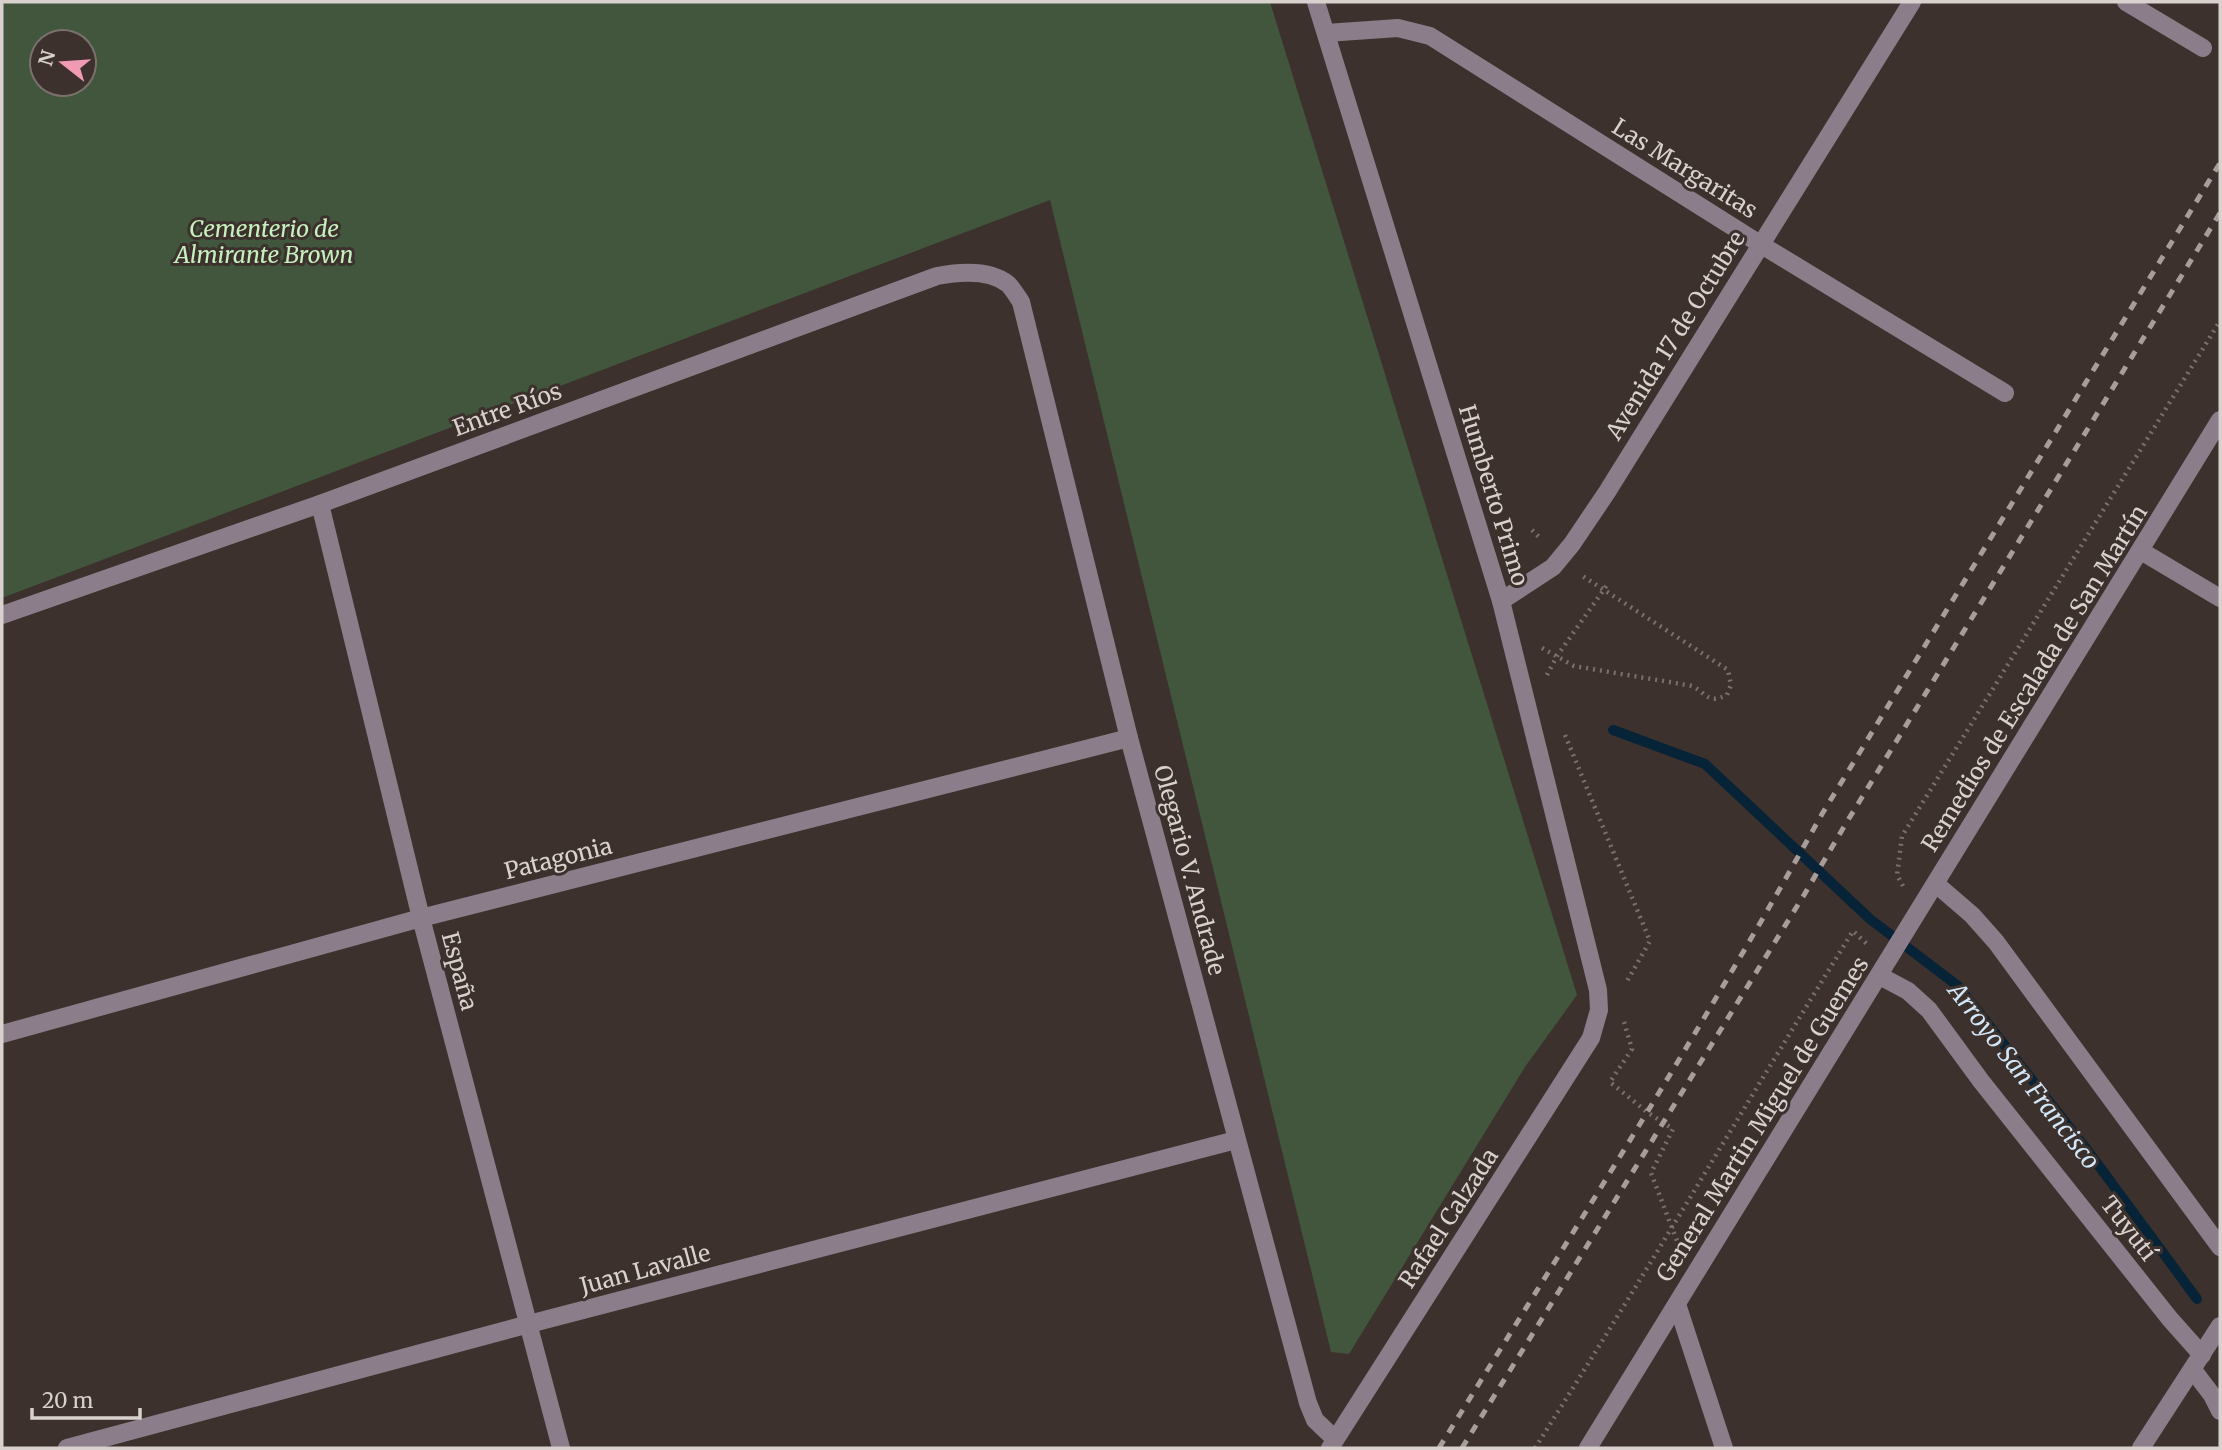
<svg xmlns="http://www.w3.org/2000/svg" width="2222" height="1450" font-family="Merriweather,serif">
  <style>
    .green { fill: #41563d; fill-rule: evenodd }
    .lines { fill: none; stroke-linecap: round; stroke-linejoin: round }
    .stream { stroke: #062337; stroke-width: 10 }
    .path { stroke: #7a706c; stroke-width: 4.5; stroke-dasharray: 2 5; stroke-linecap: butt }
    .minor { stroke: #8b7e8a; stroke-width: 18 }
    .rail { stroke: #a79e9b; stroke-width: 5; stroke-dasharray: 9 9; stroke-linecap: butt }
    .labels { text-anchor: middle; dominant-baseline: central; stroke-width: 6; stroke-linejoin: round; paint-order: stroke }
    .street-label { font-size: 23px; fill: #d8d1ce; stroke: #3c312c }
    .park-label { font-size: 23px; font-style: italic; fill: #c6f1be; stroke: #3c312c }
    .water-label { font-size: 24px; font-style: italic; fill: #d2e7f9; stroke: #3c312c }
  </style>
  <rect width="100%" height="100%" fill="#3c312c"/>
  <!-- green -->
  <path class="green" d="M 2,2 L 1270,2 L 1577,995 L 1525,1067 L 1349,1354 L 1331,1352 L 1050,200 L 2,598 ZM 42,42 L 84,42 L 84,84 L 42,84 Z"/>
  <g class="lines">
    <!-- stream -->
    <path class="stream" d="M 1613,730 L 1705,764 L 1870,919 L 1958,986 L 2085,1147 L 2197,1299"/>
    <!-- path -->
    <g class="path">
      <path d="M 1532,530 L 1541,539"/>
      <path d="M 1542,648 L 1574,666 L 1681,684 C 1685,685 1690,685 1694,687 C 1708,695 1708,704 1727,695 L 1731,685 L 1728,670 L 1581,575"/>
      <path d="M 1547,675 L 1557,656 L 1607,585"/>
      <path d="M 1565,735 L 1650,941 L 1626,983"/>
      <path d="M 1903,886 L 1897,875 L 1902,836 L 2220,321"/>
      <path d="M 1624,1022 L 1632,1049 L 1610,1082 L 1647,1112 L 1673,1129 L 1651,1173 L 1679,1246"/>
      <path d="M 1535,1448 C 1644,1277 1746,1103 1853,931 L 1868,945"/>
    </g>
    <!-- minor -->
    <g class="minor">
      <path d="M 1316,2 L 1501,601 L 1598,990 L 1599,1010 L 1591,1038 L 1330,1448"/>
      <path d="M 2126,2 L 2203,48"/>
      <path d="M 1326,33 L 1398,28 L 1430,36 L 1760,244 L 2005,393"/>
      <path d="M 320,504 L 421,918 L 561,1448"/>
      <path d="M 2141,551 L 2220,598"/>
      <path d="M 1501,601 L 1553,567 L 1572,544 L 1607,492 L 1912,2"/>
      <path d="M 2,615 L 320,504 L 937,276 C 958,272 989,269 1008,284 C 1013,289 1017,296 1021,302 L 1129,738 L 1308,1403 L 1315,1420 L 1335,1439"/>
      <path d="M 1936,884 L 1972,915 L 1996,942 L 2220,1247"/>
      <path d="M 1880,976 L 1908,991 L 1929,1010 L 1981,1081 L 2170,1319 L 2202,1355"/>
      <path d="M 2,1034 L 421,918 L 1129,738"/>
      <path d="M 1677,1304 L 1724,1448"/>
      <path d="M 2193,1370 L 2212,1395 L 2220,1411"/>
      <path d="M 67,1448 L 529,1324 L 1236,1140"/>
      <path d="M 1588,1448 L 2220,420"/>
      <path d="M 2141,1448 L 2220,1326"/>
    </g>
    <!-- rail -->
    <g class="rail">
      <path d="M 1439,1448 C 1569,1238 1702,1030 1822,814 L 2220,163"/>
      <path d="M 1462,1448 L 1804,895 L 1845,825 L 2220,213"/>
    </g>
  </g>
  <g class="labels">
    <!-- street labels -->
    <g class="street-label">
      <text transform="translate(1685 168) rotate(32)">Las Margaritas</text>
      <text transform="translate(1675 335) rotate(-58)">Avenida 17 de Octubre</text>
      <text transform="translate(507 409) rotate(-20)">Entre Ríos</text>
      <text transform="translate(1494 495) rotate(73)">Humberto Primo</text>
      <text transform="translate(2034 678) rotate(-58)">Remedios de Escalada de San Martín</text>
      <text transform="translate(558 858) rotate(-14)">Patagonia</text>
      <text transform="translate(1190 870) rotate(75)">Olegario V. Andrade</text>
      <text transform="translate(460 971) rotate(75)">España</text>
      <text transform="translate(1762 1119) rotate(-58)">General Martin Miguel de Guemes</text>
      <text transform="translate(1448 1218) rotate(-57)">Rafael Calzada</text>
      <text transform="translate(2129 1228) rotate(52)">Tuyutí</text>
      <text transform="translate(645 1269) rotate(-15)">Juan Lavalle</text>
    </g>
    <!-- park labels -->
    <g class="park-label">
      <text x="264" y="228">Cementerio de<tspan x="264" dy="26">Almirante Brown</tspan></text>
    </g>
    <!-- water labels -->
    <g class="water-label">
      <text transform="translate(2024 1076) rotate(52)">Arroyo San Francisco</text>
    </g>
  </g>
  <!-- border -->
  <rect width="2222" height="1450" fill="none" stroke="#d8d1ce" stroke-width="7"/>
  <!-- north arrow -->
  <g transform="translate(63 63) rotate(287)"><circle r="33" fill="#3c312c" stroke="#7a716d" stroke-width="2"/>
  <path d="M0-5L12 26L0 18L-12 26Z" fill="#f09ab6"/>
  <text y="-10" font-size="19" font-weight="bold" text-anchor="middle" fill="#d8d1ce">N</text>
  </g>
  <!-- scale -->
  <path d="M32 1408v10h108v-10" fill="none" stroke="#d8d1ce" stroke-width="3.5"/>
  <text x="42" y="1408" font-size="21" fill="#d8d1ce" stroke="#3c312c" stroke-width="5" paint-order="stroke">20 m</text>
</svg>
